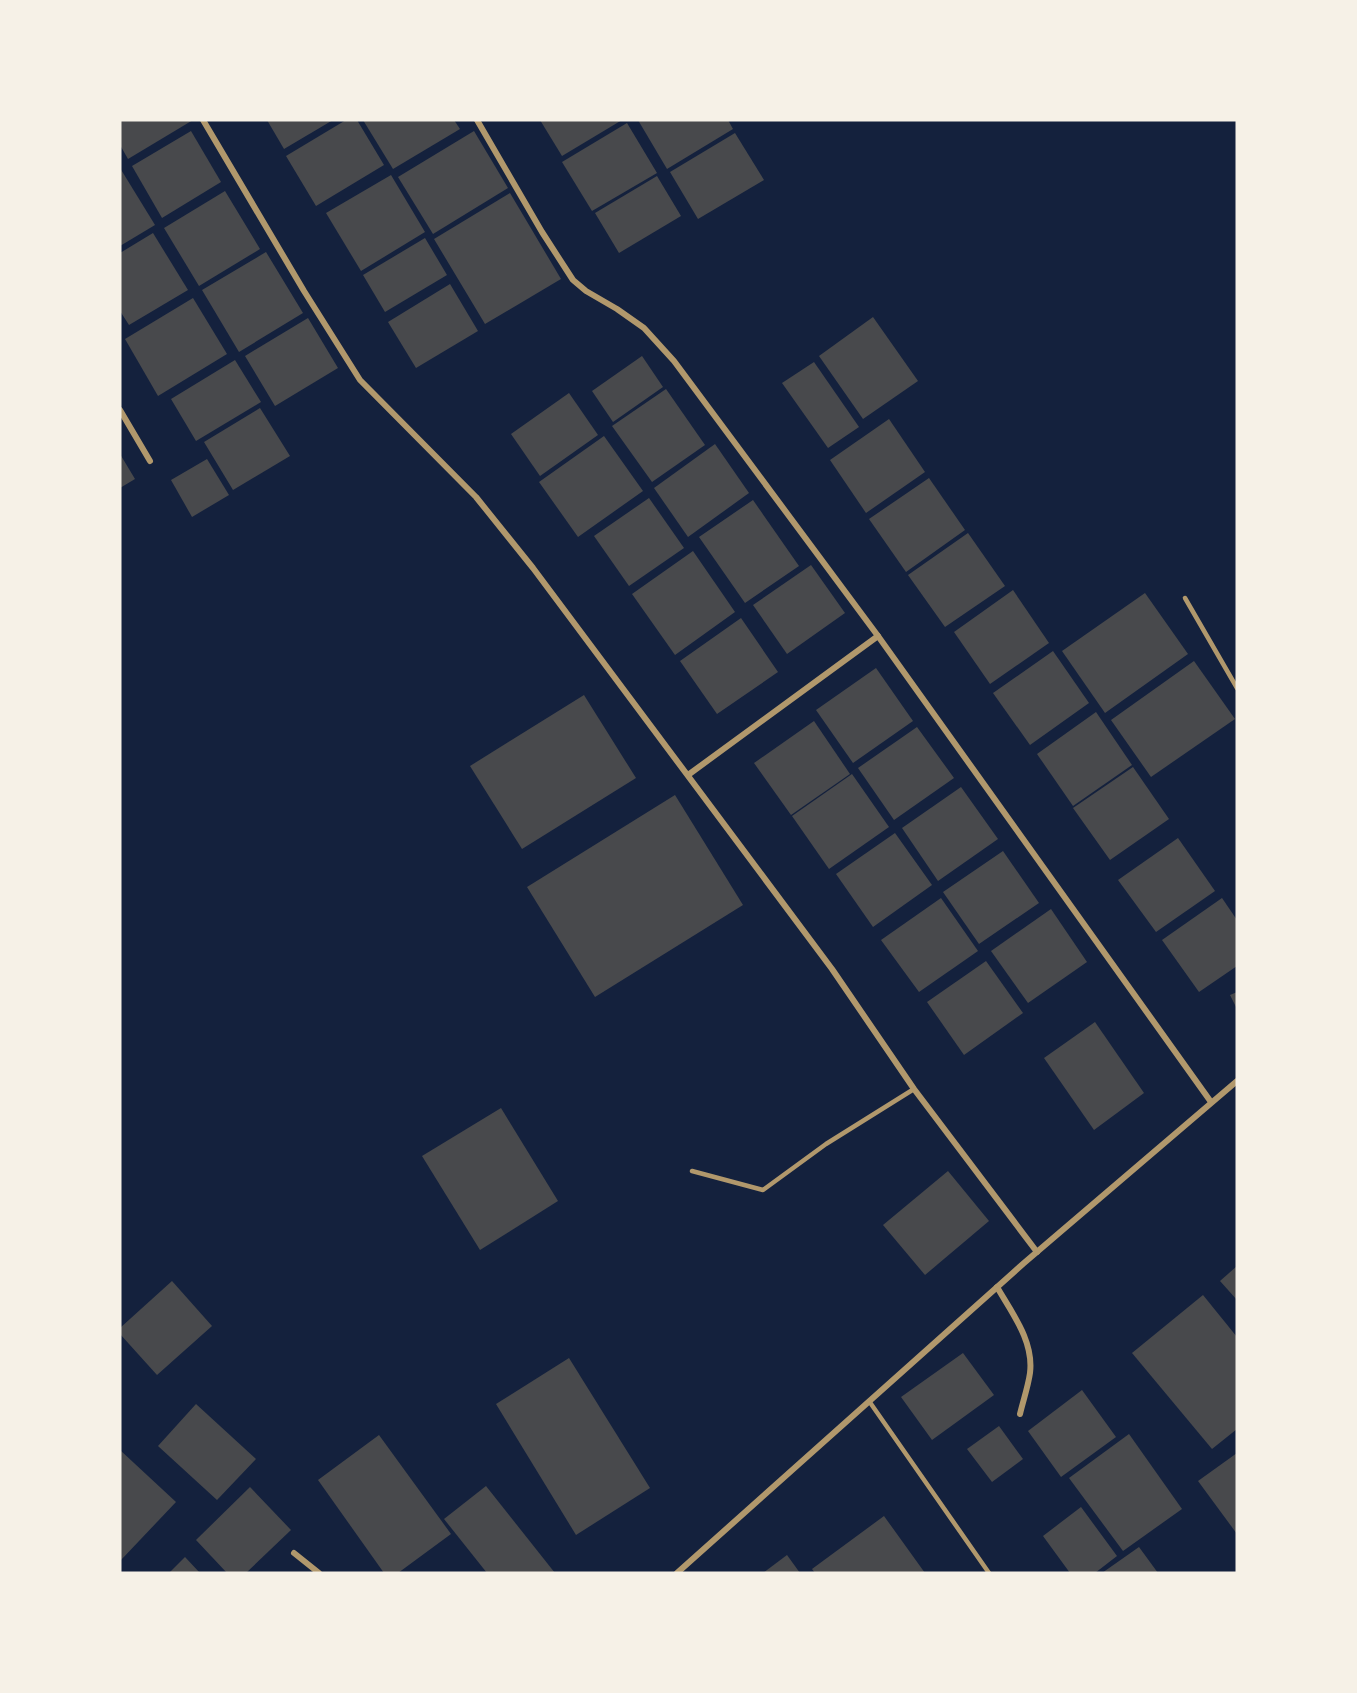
<svg xmlns="http://www.w3.org/2000/svg" width="1357" height="1693" font-family="'DejaVu Sans',sans-serif">
  <style>
    .building { fill: #48494c }
    .lines { fill: none; stroke-linecap: round; stroke-linejoin: round }
    .service { stroke: #b1986c; stroke-width: 4.5 }
    .minor { stroke: #b1986c; stroke-width: 6 }
  </style>
  <rect width="100%" height="100%" fill="#14213d"/>
  <!-- building -->
  <g class="building">
    <path d="M 120,120 L 193,120 L 128,159 L 120,145 Z"/>
    <path d="M 267,120 L 333,120 L 284,149 Z"/>
    <path d="M 346,120 L 357,120 L 384,165 L 316,206 L 286,156 Z"/>
    <path d="M 363,120 L 454,120 L 460,129 L 393,169 Z"/>
    <path d="M 540,120 L 622,120 L 562,156 Z"/>
    <path d="M 638,120 L 728,120 L 733,129 L 667,169 Z"/>
    <path d="M 627,123 L 657,173 L 592,211 L 562,162 Z"/>
    <path d="M 191,131 L 221,182 L 162,218 L 132,166 Z"/>
    <path d="M 474,131 L 508,188 L 433,234 L 398,177 Z"/>
    <path d="M 735,133 L 764,180 L 698,219 L 670,172 Z"/>
    <path d="M 120,168 L 155,225 L 120,246 Z"/>
    <path d="M 391,175 L 425,232 L 361,271 L 326,213 Z"/>
    <path d="M 657,176 L 681,216 L 619,253 L 595,213 Z"/>
    <path d="M 225,191 L 260,249 L 199,286 L 164,228 Z"/>
    <path d="M 510,193 L 561,279 L 485,324 L 434,239 Z"/>
    <path d="M 153,233 L 188,290 L 129,325 L 120,311 L 120,253 Z"/>
    <path d="M 425,238 L 447,275 L 385,312 L 363,275 Z"/>
    <path d="M 266,252 L 303,313 L 239,352 L 202,290 Z"/>
    <path d="M 450,284 L 478,331 L 416,368 L 388,322 Z"/>
    <path d="M 193,298 L 227,354 L 158,396 L 125,339 Z"/>
    <path d="M 873,317 L 918,381 L 863,419 L 819,356 Z"/>
    <path d="M 308,318 L 338,368 L 275,406 L 245,356 Z"/>
    <path d="M 642,356 L 663,387 L 613,422 L 592,391 Z"/>
    <path d="M 235,360 L 261,402 L 196,441 L 171,399 Z"/>
    <path d="M 814,362 L 859,427 L 828,448 L 782,383 Z"/>
    <path d="M 666,389 L 705,445 L 652,482 L 612,426 Z"/>
    <path d="M 569,393 L 598,435 L 540,476 L 511,434 Z"/>
    <path d="M 260,408 L 290,456 L 233,490 L 204,442 Z"/>
    <path d="M 889,419 L 925,472 L 866,513 L 830,460 Z"/>
    <path d="M 604,436 L 643,491 L 578,537 L 539,482 Z"/>
    <path d="M 715,444 L 749,493 L 688,537 L 654,488 Z"/>
    <path d="M 120,454 L 135,479 L 120,488 Z"/>
    <path d="M 207,459 L 229,495 L 192,517 L 171,480 Z"/>
    <path d="M 929,478 L 965,530 L 906,572 L 869,519 Z"/>
    <path d="M 649,498 L 684,548 L 629,586 L 594,536 Z"/>
    <path d="M 753,500 L 799,566 L 745,603 L 699,537 Z"/>
    <path d="M 968,533 L 1005,586 L 945,627 L 908,575 Z"/>
    <path d="M 693,551 L 735,612 L 675,655 L 632,594 Z"/>
    <path d="M 811,565 L 845,613 L 787,654 L 753,605 Z"/>
    <path d="M 1013,590 L 1049,643 L 990,684 L 954,632 Z"/>
    <path d="M 1145,593 L 1188,654 L 1105,713 L 1062,651 Z"/>
    <path d="M 741,618 L 778,672 L 717,714 L 680,661 Z"/>
    <path d="M 1053,651 L 1089,703 L 1030,745 L 993,693 Z"/>
    <path d="M 1194,661 L 1235,719 L 1151,777 L 1111,720 Z"/>
    <path d="M 876,668 L 913,721 L 853,763 L 816,710 Z"/>
    <path d="M 584,695 L 636,778 L 522,849 L 470,766 Z"/>
    <path d="M 1096,712 L 1132,765 L 1073,806 L 1037,754 Z"/>
    <path d="M 814,721 L 850,774 L 791,815 L 754,763 Z"/>
    <path d="M 917,727 L 954,778 L 894,820 L 858,768 Z"/>
    <path d="M 1133,767 L 1169,819 L 1110,860 L 1073,808 Z"/>
    <path d="M 852,774 L 889,827 L 829,869 L 792,816 Z"/>
    <path d="M 961,787 L 998,839 L 938,881 L 902,828 Z"/>
    <path d="M 675,795 L 743,905 L 595,997 L 527,887 Z"/>
    <path d="M 895,833 L 932,885 L 873,927 L 836,874 Z"/>
    <path d="M 1178,838 L 1215,891 L 1156,932 L 1118,880 Z"/>
    <path d="M 1003,851 L 1039,903 L 979,944 L 943,892 Z"/>
    <path d="M 941,898 L 978,951 L 919,992 L 881,940 Z"/>
    <path d="M 1222,898 L 1237,920 L 1237,966 L 1199,992 L 1162,940 Z"/>
    <path d="M 1051,909 L 1087,962 L 1028,1003 L 991,951 Z"/>
    <path d="M 986,961 L 1023,1013 L 964,1055 L 927,1002 Z"/>
    <path d="M 1237,992 L 1237,1009 L 1230,995 Z"/>
    <path d="M 1095,1022 L 1144,1093 L 1094,1130 L 1044,1058 Z"/>
    <path d="M 501,1108 L 558,1201 L 480,1250 L 422,1156 Z"/>
    <path d="M 948,1171 L 989,1221 L 925,1275 L 883,1225 Z"/>
    <path d="M 1237,1266 L 1237,1300 L 1220,1281 Z"/>
    <path d="M 172,1281 L 212,1326 L 157,1375 L 120,1334 L 120,1328 Z"/>
    <path d="M 1203,1295 L 1237,1337 L 1237,1429 L 1212,1449 L 1132,1353 Z"/>
    <path d="M 963,1353 L 994,1395 L 932,1440 L 901,1397 Z"/>
    <path d="M 569,1358 L 650,1488 L 576,1535 L 496,1404 Z"/>
    <path d="M 1082,1390 L 1116,1437 L 1061,1477 L 1028,1431 Z"/>
    <path d="M 196,1404 L 256,1459 L 217,1500 L 158,1446 Z"/>
    <path d="M 999,1426 L 1023,1459 L 992,1482 L 967,1449 Z"/>
    <path d="M 1129,1434 L 1182,1509 L 1123,1551 L 1069,1478 Z"/>
    <path d="M 379,1435 L 451,1534 L 398,1573 L 384,1573 L 318,1480 Z"/>
    <path d="M 120,1450 L 176,1502 L 121,1560 L 120,1558 Z"/>
    <path d="M 1237,1453 L 1237,1534 L 1198,1481 Z"/>
    <path d="M 486,1486 L 555,1573 L 487,1573 L 444,1519 Z"/>
    <path d="M 250,1487 L 291,1530 L 246,1573 L 227,1573 L 196,1540 Z"/>
    <path d="M 1081,1507 L 1117,1556 L 1095,1573 L 1070,1573 L 1043,1536 Z"/>
    <path d="M 884,1516 L 925,1573 L 815,1573 L 812,1569 Z"/>
    <path d="M 1139,1547 L 1158,1573 L 1102,1573 Z"/>
    <path d="M 787,1555 L 800,1573 L 763,1573 Z"/>
    <path d="M 185,1557 L 200,1573 L 169,1573 Z"/>
  </g>
  <g class="lines">
    <!-- service -->
    <g class="service">
      <path d="M 1185,598 L 1237,688"/>
      <path d="M 692,1171 L 763,1190 L 826,1144 L 914,1089"/>
      <path d="M 869,1401 L 989,1573"/>
    </g>
    <!-- minor -->
    <g class="minor">
      <path d="M 203,120 L 304,291 L 360,380 L 476,497 L 533,568 L 832,969 L 914,1089 L 1037,1252"/>
      <path d="M 477,120 L 542,232 L 573,280 L 586,291 L 617,309 L 644,328 L 674,361 L 878,636 L 1211,1102"/>
      <path d="M 120,410 L 150,461"/>
      <path d="M 688,775 L 878,636"/>
      <path d="M 997,1287 C 1012,1313 1034,1341 1030,1373 C 1028,1387 1023,1401 1020,1414"/>
      <path d="M 294,1553 L 319,1573"/>
      <path d="M 677,1573 L 1024,1263 L 1237,1081"/>
    </g>
  </g>
  <!-- border -->
  <rect width="1357" height="1693" fill="none" stroke="#f6f1e7" stroke-width="243"/>
</svg>
